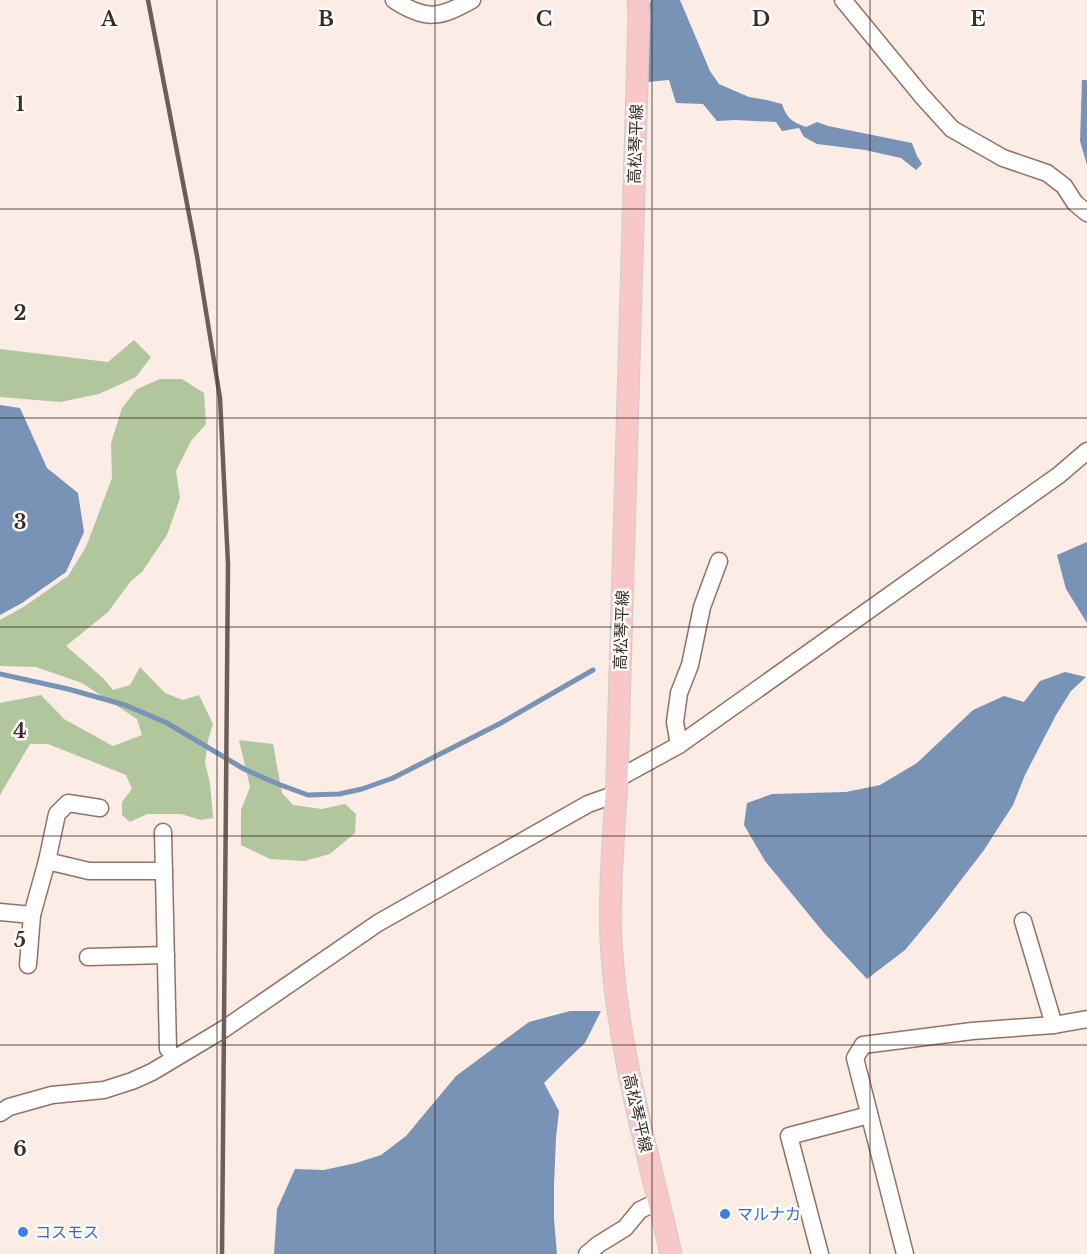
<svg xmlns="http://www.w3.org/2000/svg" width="1087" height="1254" font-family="'Libre Baskerville','Noto Sans JP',serif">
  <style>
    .forest { fill: #b2c69d }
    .water { fill: #7893b6 }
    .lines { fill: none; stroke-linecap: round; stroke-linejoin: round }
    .stream { stroke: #7893b6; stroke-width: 5 }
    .minor-casing { stroke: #937262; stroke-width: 19 }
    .major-casing { stroke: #d0cccb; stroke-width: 23 }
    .minor { stroke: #fff; stroke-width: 16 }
    .major { stroke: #f8c7c8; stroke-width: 21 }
    .rail { stroke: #6d5f58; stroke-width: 4.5 }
    .grid { fill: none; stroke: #3a2c25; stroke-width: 1.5; stroke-opacity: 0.55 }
    .shop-dot { fill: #3f7fe0; stroke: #fdfdfd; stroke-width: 2 }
    .labels { text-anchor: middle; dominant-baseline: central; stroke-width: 5; stroke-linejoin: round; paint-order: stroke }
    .street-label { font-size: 16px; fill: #3a2c25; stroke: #fdfdfd }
    .shop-label { font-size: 16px; fill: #366cbe; stroke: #fdfdfd; text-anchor: start }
    .grid-label { font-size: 20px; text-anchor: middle; font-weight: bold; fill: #3a2c25; stroke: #fdfdfd; stroke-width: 5; stroke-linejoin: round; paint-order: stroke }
  </style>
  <rect width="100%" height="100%" fill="#fbece5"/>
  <!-- forest -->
  <g class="forest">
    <path d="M 134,340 L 151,357 L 136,377 L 99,394 L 60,402 L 0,397 L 0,349 L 108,362 Z"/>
    <path d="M 160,379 L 182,379 L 204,393 L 206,424 L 191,441 L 176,471 L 180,498 L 167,535 L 142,572 L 131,581 L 108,612 L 66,646 L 103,678 L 113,690 L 130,685 L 140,667 L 165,693 L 183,700 L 199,695 L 213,724 L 208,740 L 205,763 L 210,783 L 213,818 L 201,820 L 181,814 L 147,814 L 130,822 L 122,815 L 122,802 L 132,789 L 126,775 L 48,744 L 30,744 L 0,795 L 0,703 L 41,695 L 64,719 L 113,746 L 142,735 L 137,719 L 82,683 L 36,667 L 0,666 L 0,620 L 25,606 L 68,576 L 86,547 L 112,478 L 111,443 L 122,408 L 137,389 Z"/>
    <path d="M 239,740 L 273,744 L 282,793 L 293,805 L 322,809 L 345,804 L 356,814 L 355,833 L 330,854 L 304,861 L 270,859 L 241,845 L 241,810 L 250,787 Z"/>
  </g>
  <!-- water -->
  <g class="water">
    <path d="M 651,0 L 680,0 L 710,71 L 719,84 L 749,97 L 767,100 L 782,104 C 787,119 793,122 806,127 L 817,122 L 828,126 L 912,143 L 917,156 L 922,164 L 916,170 L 901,158 L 865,150 L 817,144 L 804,137 L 799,128 L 782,131 L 776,122 L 735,120 L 717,121 L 703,104 L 676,103 L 669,80 L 647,82 L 649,6 Z"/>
    <path d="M 1082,80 L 1087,80 L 1087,165 L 1080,141 Z"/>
    <path d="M 0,405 L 20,408 L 47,468 L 78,493 L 84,532 L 66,572 L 22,603 L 0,615 Z"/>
    <path d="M 1087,542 L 1087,623 L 1066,589 L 1057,555 Z"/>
    <path d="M 1065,672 L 1086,677 L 1071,691 L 1056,715 L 1025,775 L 1013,805 L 984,850 L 935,914 L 905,950 L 867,979 L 824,933 L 765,861 L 744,825 L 747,803 L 772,794 L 846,792 L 880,785 L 917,763 L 973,710 L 1004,696 L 1024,702 L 1040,681 Z"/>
    <path d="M 570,1011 L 601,1011 L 585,1043 L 567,1060 L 544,1083 L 559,1111 L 556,1138 L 554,1184 L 554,1219 L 557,1254 L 274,1254 L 277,1209 L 295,1169 L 324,1170 L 356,1163 L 381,1155 L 406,1136 L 456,1076 L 529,1022 Z"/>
  </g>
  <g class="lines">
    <!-- stream -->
    <path class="stream" d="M 0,674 L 68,689 L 125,705 L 167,723 L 244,769 L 278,784 L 308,795 L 339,794 L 362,789 L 393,778 L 501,723 L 593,670"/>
    <defs>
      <g id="minor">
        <path d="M 394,0 C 426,21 440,18 472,0"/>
        <path d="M 843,0 L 922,96 L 952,129 L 1003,158 L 1047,173 L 1064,186 L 1075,203 L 1087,213"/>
        <path d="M 679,745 L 675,722 L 679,693 L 690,665 L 702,607 L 719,561"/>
        <path d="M 617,779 L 679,745 L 1059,475 L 1087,451"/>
        <path d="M 163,832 L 168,1049"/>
        <path d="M 47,861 L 89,871 L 164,871"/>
        <path d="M 0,912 L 32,915 L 47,861 L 57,814 L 68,803 L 100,808"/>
        <path d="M 1023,921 L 1054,1025"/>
        <path d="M 88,957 L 166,955"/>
        <path d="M 28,965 L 32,915"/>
        <path d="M 0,1113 L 9,1107 L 52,1095 L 104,1090 L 132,1081 L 152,1072 L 224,1029 L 378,923 L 588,804 L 616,794"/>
        <path d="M 587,1254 L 599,1244 L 625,1228 L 640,1210 L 659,1201"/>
        <path d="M 820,1254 L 789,1136 L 869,1115"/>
        <path d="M 905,1254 L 855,1058 L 863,1045 L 972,1031 L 1054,1025 L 1087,1019"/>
      </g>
      <path id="major" d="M 638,0 L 639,16 L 617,779 C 614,832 609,886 611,939 C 616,1044 648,1152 671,1254"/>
    </defs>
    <!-- minor casing -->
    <use href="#minor" class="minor-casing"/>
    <!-- major casing -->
    <use href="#major" class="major-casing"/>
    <!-- minor -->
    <use href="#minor" class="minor"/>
    <!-- major -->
    <use href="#major" class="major"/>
    <!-- rail -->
    <path class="rail" d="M 148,0 L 197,256 L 220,398 L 228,564 L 222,1254"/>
  </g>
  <!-- grid -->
  <path class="grid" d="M 217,0 L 217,1254M 435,0 L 435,1254M 652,0 L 652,1254M 870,0 L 870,1254M 0,209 L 1087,209M 0,418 L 1087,418M 0,627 L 1087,627M 0,836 L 1087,836M 0,1045 L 1087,1045"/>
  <!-- markers -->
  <g class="shop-dot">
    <circle cx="725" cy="1214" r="6"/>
    <circle cx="23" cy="1232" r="6"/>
  </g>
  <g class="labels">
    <!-- street labels -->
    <g class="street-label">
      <text transform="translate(635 144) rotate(-88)">高松琴平線</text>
      <text transform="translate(621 630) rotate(-88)">高松琴平線</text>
      <text transform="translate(638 1113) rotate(77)">高松琴平線</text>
    </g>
    <!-- shop labels -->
    <g class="shop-label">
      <text x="737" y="1214">マルナカ</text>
      <text x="35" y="1232">コスモス</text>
    </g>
  </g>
  <g class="grid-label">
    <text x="109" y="26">A</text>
    <text x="326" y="26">B</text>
    <text x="544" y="26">C</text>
    <text x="761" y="26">D</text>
    <text x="978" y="26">E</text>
    <text x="20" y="111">1</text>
    <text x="20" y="320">2</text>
    <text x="20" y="529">3</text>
    <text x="20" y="738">4</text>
    <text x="20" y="947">5</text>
    <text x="20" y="1156">6</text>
  </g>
</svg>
